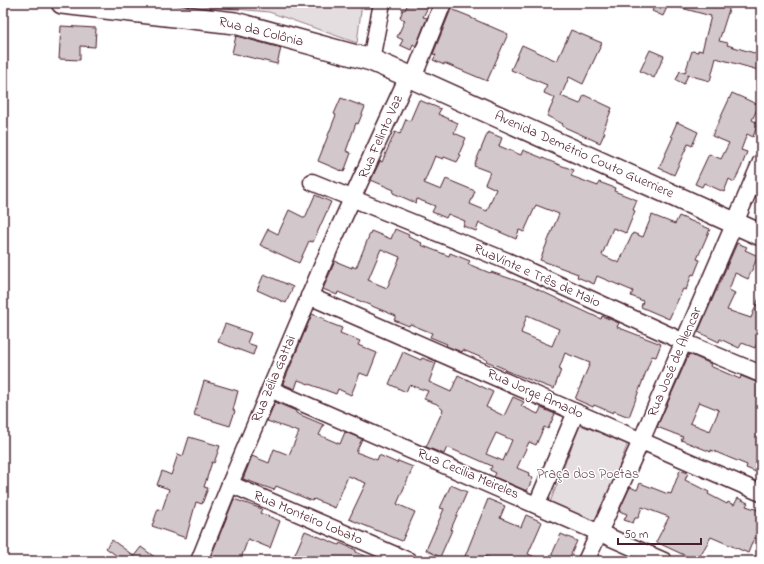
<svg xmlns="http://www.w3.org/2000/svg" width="764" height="564" font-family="'Indie Flower',sans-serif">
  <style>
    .green { fill: #e5dee0; stroke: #987e86 }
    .building { fill: #d2c7cb; stroke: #4a1f2b; fill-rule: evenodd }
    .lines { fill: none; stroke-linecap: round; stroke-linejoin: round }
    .minor-casing { stroke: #4a1f2b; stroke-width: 19 }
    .major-casing { stroke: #4a1f2b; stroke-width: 24 }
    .minor { stroke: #fff; stroke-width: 16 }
    .major { stroke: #fff; stroke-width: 21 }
    .labels { text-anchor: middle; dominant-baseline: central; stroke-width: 3; stroke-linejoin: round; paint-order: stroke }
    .street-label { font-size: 14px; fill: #4a1f2b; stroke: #fff }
    .park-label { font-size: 14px; fill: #714f58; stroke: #fff }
  </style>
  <rect width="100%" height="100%" fill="#fff"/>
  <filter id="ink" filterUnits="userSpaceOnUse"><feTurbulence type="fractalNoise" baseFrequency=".025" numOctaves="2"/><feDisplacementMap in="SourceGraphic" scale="8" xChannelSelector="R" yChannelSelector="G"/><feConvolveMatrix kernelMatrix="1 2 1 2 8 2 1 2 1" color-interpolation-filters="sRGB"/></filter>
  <g filter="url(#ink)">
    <!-- green -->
    <g class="green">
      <path d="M 169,3 L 362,3 L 357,43 L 269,12 Z"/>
      <path d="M 580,425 L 628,443 L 597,524 L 549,505 Z"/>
    </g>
    <!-- building -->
    <g class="building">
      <path d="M 408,3 L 430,3 L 423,17 L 427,18 L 416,46 L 413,44 L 411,50 L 400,45 L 403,40 L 397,37 L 405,20 L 400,18 L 403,9 L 405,10 Z"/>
      <path d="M 656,3 L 669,3 L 663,16 L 652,11 Z"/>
      <path d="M 675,3 L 731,3 L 719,41 L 728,43 L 727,45 L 761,55 L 758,70 L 716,58 L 710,81 L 688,75 L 684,84 L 676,80 L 680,71 L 685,73 L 692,51 L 698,52 L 698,50 L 702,51 L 711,16 L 674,6 Z"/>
      <path d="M 451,9 L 471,17 L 471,18 L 508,34 L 487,81 L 444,63 L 444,65 L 433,60 L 436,55 L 433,54 Z"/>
      <path d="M 61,26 L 96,28 L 95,47 L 80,46 L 80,60 L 59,59 Z"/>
      <path d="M 571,30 L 602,43 L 583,84 L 569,77 L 561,96 L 580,104 L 584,95 L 612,108 L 603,131 L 605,132 L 600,143 L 562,126 L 563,124 L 547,116 L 555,98 L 544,93 L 547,85 L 511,70 L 522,45 L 557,61 Z"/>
      <path d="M 236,36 L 281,48 L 277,64 L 232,53 Z"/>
      <path d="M 650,50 L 664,56 L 654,78 L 640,71 Z"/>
      <path d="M 732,93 L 759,105 L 752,120 L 758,123 L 753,137 L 747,134 L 741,150 L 747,152 L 741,168 L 734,182 L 729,179 L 724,192 L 704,183 L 702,187 L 695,184 L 709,154 L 721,159 L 729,143 L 712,136 Z"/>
      <path d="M 341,98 L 365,107 L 358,124 L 356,123 L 346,151 L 351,153 L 344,172 L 318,161 L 336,115 L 334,114 Z"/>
      <path d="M 419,100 L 441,109 L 438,114 L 458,123 L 454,133 L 466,138 L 459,154 L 461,155 L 457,162 L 444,157 L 443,159 L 435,156 L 424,183 L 441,190 L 446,179 L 475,191 L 470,204 L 487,211 L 496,189 L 485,184 L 490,172 L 474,166 L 488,132 L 502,138 L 499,146 L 521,155 L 523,150 L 557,164 L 574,170 L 571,176 L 598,186 L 599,182 L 615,188 L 614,191 L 637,200 L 633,210 L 635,211 L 626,233 L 613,228 L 602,255 L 619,263 L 633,233 L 643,237 L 652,215 L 675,224 L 679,216 L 710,229 L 697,259 L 700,260 L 694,275 L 692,274 L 686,290 L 683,289 L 669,319 L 641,307 L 643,301 L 631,296 L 633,291 L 597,276 L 594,284 L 577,277 L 578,274 L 540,260 L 559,214 L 536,205 L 524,232 L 519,230 L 516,239 L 479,223 L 476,231 L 463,226 L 465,221 L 448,214 L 446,218 L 432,212 L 435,206 L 417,199 L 416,203 L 393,193 L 394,190 L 371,180 L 380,161 L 382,162 L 395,132 L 400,134 L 406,119 L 410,121 Z"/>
      <path d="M 677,122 L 698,132 L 692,146 L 688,144 L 674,175 L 659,168 L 673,137 L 671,136 Z"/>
      <path d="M 315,195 L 331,202 L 313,242 L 309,241 L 299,263 L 260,245 L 268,229 L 278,234 L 289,210 L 305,218 Z"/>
      <path d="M 395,229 L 409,235 L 408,237 L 422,243 L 421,245 L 449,256 L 450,253 L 470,261 L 468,264 L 490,273 L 491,272 L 526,284 L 601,319 L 602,316 L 619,323 L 617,327 L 661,344 L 656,357 L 652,356 L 629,417 L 614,411 L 613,413 L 594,405 L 593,407 L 575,399 L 590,363 L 565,353 L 559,369 L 561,370 L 554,389 L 504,370 L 505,369 L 486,361 L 487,360 L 463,350 L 462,352 L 446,346 L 447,344 L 430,337 L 432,333 L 410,324 L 409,326 L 394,320 L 396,316 L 338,292 L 337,295 L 323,289 L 335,261 L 352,268 L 352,266 L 356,268 L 371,231 L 391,239 ZM 381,249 L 400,257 L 387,288 L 368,280 ZM 527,315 L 559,329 L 552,346 L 521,333 Z"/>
      <path d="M 737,243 L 747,247 L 745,250 L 758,256 L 748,279 L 735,273 L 729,290 L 735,293 L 727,310 L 751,318 L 761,293 L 761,333 L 755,348 L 742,343 L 739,348 L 720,339 L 719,342 L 698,332 Z"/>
      <path d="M 264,274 L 293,287 L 286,303 L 257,290 Z"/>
      <path d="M 312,314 L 325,319 L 324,321 L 342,328 L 340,333 L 360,341 L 358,345 L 377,353 L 368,376 L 360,373 L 351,395 L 338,389 L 336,394 L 298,380 L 295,389 L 283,384 Z"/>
      <path d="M 225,324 L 251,333 L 247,343 L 256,346 L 253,355 L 218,342 Z"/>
      <path d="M 403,352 L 421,360 L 422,358 L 436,363 L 429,382 L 451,392 L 458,375 L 493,392 L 486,407 L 504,416 L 513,397 L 524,402 L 521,406 L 538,414 L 541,408 L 555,414 L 548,429 L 544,427 L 536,445 L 529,442 L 517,468 L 529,473 L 528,476 L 533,478 L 527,491 L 494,477 L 496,473 L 490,470 L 492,466 L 465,454 L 465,455 L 447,447 L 444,454 L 426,447 L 443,410 L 437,404 L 424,399 L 428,391 L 409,385 L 406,392 L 389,384 ZM 496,433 L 512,440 L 503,461 L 486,454 Z"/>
      <path d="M 689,354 L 711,364 L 710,366 L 740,379 L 741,376 L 761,384 L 761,474 L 746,468 L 747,465 L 730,458 L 711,450 L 711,452 L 681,440 L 683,437 L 657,427 ZM 699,402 L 719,410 L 710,431 L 690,423 Z"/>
      <path d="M 204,381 L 238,391 L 233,410 L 235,411 L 230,426 L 194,415 Z"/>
      <path d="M 275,402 L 296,411 L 296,413 L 324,425 L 319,435 L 340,444 L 345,432 L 362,439 L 356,452 L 377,460 L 379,455 L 397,463 L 398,461 L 413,467 L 397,504 L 415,512 L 402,541 L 349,519 L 366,483 L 348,476 L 335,508 L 314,499 L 312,501 L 276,486 L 274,490 L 243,479 L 252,456 L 269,463 L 274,449 L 289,455 L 299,432 L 267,421 Z"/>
      <path d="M 189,437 L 220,446 L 214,463 L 212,462 L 204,487 L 208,488 L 202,504 L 196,502 L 186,538 L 152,526 L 158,509 L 162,510 L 169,489 L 157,485 L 162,471 L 171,475 L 178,454 L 183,456 Z"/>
      <path d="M 680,470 L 688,473 L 685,480 L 709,492 L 708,494 L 727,504 L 728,502 L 734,505 L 738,498 L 748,503 L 746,506 L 761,511 L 761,530 L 757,539 L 754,538 L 748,553 L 711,537 L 697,561 L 656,542 L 669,517 L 642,507 L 638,518 L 635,518 L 633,523 L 624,520 L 627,514 L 619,511 L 630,487 L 637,490 L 640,483 L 668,494 L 668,493 L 671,494 Z"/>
      <path d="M 451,485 L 467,492 L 451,529 L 452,530 L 440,557 L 426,550 L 444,509 L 440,508 Z"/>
      <path d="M 234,499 L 262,509 L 260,513 L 280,521 L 270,548 L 248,539 L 240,561 L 209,561 Z"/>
      <path d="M 488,499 L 505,506 L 500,518 L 521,527 L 526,515 L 542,522 L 528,554 L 544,561 L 497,561 L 485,556 L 482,561 L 463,561 Z"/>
      <path d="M 305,531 L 339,545 L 340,543 L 356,550 L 356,552 L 377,561 L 292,561 Z"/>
      <path d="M 561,534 L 577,541 L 568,561 L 549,561 Z"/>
      <path d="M 112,540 L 134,556 L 141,547 L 160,561 L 124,561 L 106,548 Z"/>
    </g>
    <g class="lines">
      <defs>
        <g id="minor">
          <path d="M 371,60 L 382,3"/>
          <path d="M 413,78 L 443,3"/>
          <path d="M 312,182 L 507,261 L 684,342 L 761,374"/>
          <path d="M 309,296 L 761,493"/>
          <path d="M 270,389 L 664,561"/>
          <path d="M 230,484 L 409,561"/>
          <path d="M 537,504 L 576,412"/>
          <path d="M 199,561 L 230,484 L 332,243 L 408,76"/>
          <path d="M 586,561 L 641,441 L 761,162"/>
        </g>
        <path id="major" d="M 62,3 L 235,23 L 371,60 L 408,76 L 761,235"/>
      </defs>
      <!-- minor casing -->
      <use href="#minor" class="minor-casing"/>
      <!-- major casing -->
      <use href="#major" class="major-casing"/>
      <!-- minor -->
      <use href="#minor" class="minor"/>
      <!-- major -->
      <use href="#major" class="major"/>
    </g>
  </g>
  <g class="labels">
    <!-- street labels -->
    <g class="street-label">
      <text transform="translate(261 32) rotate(14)">Rua da Colônia</text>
      <text transform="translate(381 137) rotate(-66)">Rua Felinto Vaz</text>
      <text transform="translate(584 155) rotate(24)">Avenida Demétrio Couto Guerriere</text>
      <text transform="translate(537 276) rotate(24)">RuaVinte e Três de Maio</text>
      <text transform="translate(675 362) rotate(-67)">Rua José de Alencar</text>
      <text transform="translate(274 379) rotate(-67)">Rua Zélia Gattai</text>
      <text transform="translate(535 394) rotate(24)">Rua Jorge Amado</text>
      <text transform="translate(468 474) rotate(23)">Rua Cecilia Meireles</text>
      <text transform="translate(308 518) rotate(23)">Rua Monteiro Lobato</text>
    </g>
    <!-- park labels -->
    <g class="park-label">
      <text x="588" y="474">Praça dos Poetas</text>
    </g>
  </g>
  <!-- margin -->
  <rect width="764" height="564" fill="none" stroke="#fff" stroke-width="16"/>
  <rect x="8" y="8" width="748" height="548" fill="none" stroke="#4a1f2b" stroke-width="1.5" filter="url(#ink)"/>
  <!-- scale -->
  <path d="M618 538v6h83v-6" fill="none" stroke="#4a1f2b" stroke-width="2"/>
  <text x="624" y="538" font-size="12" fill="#4a1f2b" stroke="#ffffff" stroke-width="3" paint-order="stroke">50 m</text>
</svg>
